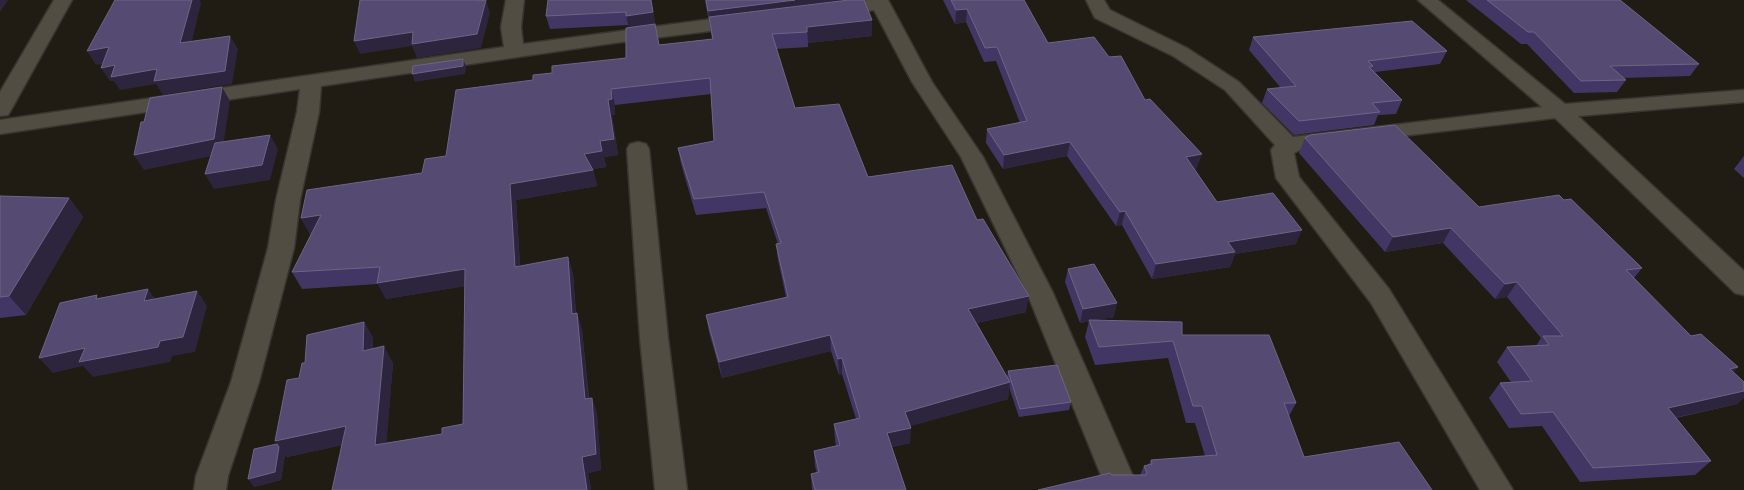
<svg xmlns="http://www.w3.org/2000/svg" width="1744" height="490" font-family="'Asap Condensed',sans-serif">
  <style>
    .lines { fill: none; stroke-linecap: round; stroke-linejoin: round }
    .street-casing { stroke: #383530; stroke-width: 3 }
    .street { fill: #524d43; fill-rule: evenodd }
    .wall { fill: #423764 }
    .shaded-wall { fill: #2d243e }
    .building { fill: #554b72; stroke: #6e6485 }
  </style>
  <rect width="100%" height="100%" fill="#201c13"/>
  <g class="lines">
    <defs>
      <g id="street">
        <path d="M 54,0 L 72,0 L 11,110 L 8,115 L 0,116 L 0,92 Z"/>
        <path d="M 506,0 L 524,0 L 521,27 L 523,44 L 742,15 L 749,17 L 751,21 L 749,25 L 742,27 L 614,43 L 321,86 L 319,112 L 300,200 L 294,248 L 259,382 L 228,476 L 226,490 L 194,490 L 196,476 L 231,382 L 268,248 L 276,200 L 297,112 L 300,89 L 0,134 L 0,120 L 504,47 L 501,27 Z"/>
        <path d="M 868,0 L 888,0 L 932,82 L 983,157 L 1053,293 L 1139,490 L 1107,490 L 1027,293 L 961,157 L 912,82 L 874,10 L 832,16 L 825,14 L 823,10 L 825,6 Z"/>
        <path d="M 1086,0 L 1104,0 L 1110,10 L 1187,48 L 1239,82 L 1293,137 L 1542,107 L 1418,0 L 1438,0 L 1565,104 L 1744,90 L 1744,102 L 1578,116 L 1744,271 L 1744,295 L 1735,293 L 1555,118 L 1333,144 L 1304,148 L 1294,153 L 1299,177 L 1389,289 L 1513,490 L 1480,490 L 1371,303 L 1276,178 L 1271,150 L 1275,145 L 1225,90 L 1173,56 L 1095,18 Z"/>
        <path d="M 638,142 L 646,144 L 649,149 L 668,338 L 687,490 L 655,490 L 640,338 L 627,149 L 630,144 Z"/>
      </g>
    </defs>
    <!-- street casing -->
    <use href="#street" class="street-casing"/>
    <!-- street -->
    <use href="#street" class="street"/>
  </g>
  <!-- wall -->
  <g class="wall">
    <path d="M 651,0 L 659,45 L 712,39 L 705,0 L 872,36 L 808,43 L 808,47 L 776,49 L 795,108 L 868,177 L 977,220 L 1026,312 L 977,323 L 1007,377 L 1008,371 L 1071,402 L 1069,410 L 1019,417 L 1009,387 L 1008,399 L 910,426 L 910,443 L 892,447 L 906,490 L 812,490 L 811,474 L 817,473 L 815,466 L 814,451 L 836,446 L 835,440 L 834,424 L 856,419 L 842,374 L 839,375 L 831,351 L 722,378 L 709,332 L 706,315 L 786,297 L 778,260 L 776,244 L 778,244 L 766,208 L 696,215 L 681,164 L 678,148 L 714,141 L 711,94 L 615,105 L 615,115 L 612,115 L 618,155 L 604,157 L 606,167 L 593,169 L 597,186 L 516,200 L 520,266 L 568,257 L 573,274 L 576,314 L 577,313 L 582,330 L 589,398 L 592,398 L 597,414 L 601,470 L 588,473 L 591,490 L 332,490 L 342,445 L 287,457 L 285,454 L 281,480 L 254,487 L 277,444 L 305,363 L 364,322 L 373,338 L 373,349 L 393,363 L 386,443 L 442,434 L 463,424 L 465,286 L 386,299 L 378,284 L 302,289 L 292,272 L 311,234 L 310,234 L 301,218 L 422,173 L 446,156 L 533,80 L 552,73 L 626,58 L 629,27 L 628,25 L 550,29 L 546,16 Z"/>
    <path d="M 943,0 L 1024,0 L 1048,43 L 1109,57 L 1145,100 L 1197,168 L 1194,169 L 1217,202 L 1296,244 L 1235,254 L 1230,267 L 1152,279 L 1122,225 L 1116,226 L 1067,156 L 1003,169 L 986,143 L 987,129 L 1020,123 L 996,61 L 984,62 L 966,22 L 955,24 Z"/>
    <path d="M 1466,0 L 1620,0 L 1699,64 L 1690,76 L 1623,78 L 1626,80 L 1617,92 L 1574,93 L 1527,44 L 1521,44 Z"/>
    <path d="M 1253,37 L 1447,51 L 1440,64 L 1375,72 L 1402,100 L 1396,114 L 1378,115 L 1374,125 L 1294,135 L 1262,103 L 1267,89 L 1281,88 L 1249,50 Z"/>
    <path d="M 1305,138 L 1479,207 L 1642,268 L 1634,278 L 1691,336 L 1738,367 L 1733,372 L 1744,382 L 1744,397 L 1737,404 L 1676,418 L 1711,461 L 1695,475 L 1580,482 L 1542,426 L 1509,428 L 1489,398 L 1500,383 L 1511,382 L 1497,362 L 1507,347 L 1536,346 L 1541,338 L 1507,297 L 1495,299 L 1443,243 L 1385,252 L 1299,153 Z"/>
    <path d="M 1744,156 L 1744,178 L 1734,169 Z"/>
    <path d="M 0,196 L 69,198 L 83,217 L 26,315 L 0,318 Z"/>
    <path d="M 1068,269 L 1114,317 L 1095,320 L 1182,335 L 1296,403 L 1289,416 L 1304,457 L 1432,490 L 1112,475 L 1140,475 L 1144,466 L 1149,464 L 1151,460 L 1205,456 L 1195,423 L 1186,423 L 1168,358 L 1095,365 L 1085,337 L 1089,321 L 1080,323 L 1065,282 Z"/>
  </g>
  <!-- shaded-wall -->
  <g class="shaded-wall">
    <path d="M 0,0 L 8,0 L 0,12 Z"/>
    <path d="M 192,0 L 200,0 L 201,4 L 188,57 L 180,43 Z"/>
    <path d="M 479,0 L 483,0 L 485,5 L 486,0 L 490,13 L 481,48 L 417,58 L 412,46 L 360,54 L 354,41 L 413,32 Z"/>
    <path d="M 795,0 L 853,0 L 709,18 L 708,11 Z"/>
    <path d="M 967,9 L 966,22 L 955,24 L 956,10 Z"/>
    <path d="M 653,12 L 656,25 L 629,29 L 626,16 Z"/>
    <path d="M 872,20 L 872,36 L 808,43 L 807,27 Z"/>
    <path d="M 230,36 L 238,49 L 232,84 L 163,95 L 156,84 L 120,90 L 114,81 L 110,81 L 101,68 L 115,65 Z"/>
    <path d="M 109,47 L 118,61 L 96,65 L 87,51 Z"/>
    <path d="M 463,59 L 466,67 L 465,74 L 415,82 L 412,74 Z"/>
    <path d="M 222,87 L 230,101 L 222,154 L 144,170 L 134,155 Z"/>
    <path d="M 611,89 L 615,105 L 615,115 L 612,115 L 618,155 L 604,157 L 606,167 L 588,170 L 584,154 L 600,141 L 608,100 Z"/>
    <path d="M 270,135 L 278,149 L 270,180 L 214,189 L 205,174 Z"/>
    <path d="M 1070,142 L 1067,156 L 1003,169 L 1004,155 Z"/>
    <path d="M 1202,154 L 1197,168 L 1181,172 L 1186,157 Z"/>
    <path d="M 593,170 L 597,186 L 516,200 L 521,283 L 515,267 L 510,184 Z"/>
    <path d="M 69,198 L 83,217 L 26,315 L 9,296 Z"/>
    <path d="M 1125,211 L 1122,225 L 1116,226 L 1120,212 Z"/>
    <path d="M 321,215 L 330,231 L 310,234 L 301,218 Z"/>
    <path d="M 1451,228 L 1443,243 L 1385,252 L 1393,237 Z"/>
    <path d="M 1302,230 L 1296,244 L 1235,254 L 1230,267 L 1152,279 L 1156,264 L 1228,242 Z"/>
    <path d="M 568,257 L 573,274 L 577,331 L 572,314 Z"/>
    <path d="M 465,269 L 472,285 L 386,299 L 377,283 Z"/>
    <path d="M 1517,282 L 1507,297 L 1495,299 L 1505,284 Z"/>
    <path d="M 148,289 L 159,304 L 144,301 Z"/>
    <path d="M 197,291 L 207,306 L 195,352 L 172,356 L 170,362 L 93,377 L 83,366 L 53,373 L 39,358 L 85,348 L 160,341 Z"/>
    <path d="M 1029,296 L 1026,312 L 967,325 L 968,309 Z"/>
    <path d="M 1117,303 L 1114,317 L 1080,323 L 1083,309 Z"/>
    <path d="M 577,313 L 582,330 L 590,415 L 585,399 Z"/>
    <path d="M 364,322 L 373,338 L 372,367 L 363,351 Z"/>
    <path d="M 830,335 L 831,351 L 722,378 L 719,362 Z"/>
    <path d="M 384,346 L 393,363 L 385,461 L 375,445 Z"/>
    <path d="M 842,358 L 842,374 L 839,375 L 838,359 Z"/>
    <path d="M 1738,367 L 1724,381 L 1730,369 Z"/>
    <path d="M 1010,382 L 1008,399 L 904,428 L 905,412 Z"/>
    <path d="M 1744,391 L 1744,397 L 1737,404 L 1654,422 L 1668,408 Z"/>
    <path d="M 592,398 L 597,414 L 601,470 L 588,473 L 591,490 L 587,490 L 582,457 Z"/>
    <path d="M 346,426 L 357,442 L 287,457 L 285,454 L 281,480 L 254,487 L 248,479 L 279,447 L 275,441 Z"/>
    <path d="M 911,428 L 910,443 L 887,448 L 887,433 Z"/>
  </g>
  <!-- building -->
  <g class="building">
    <path d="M 115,0 L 192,0 L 180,43 L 230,36 L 225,71 L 154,81 L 157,69 L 111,77 L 115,65 L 101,68 L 109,47 L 87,51 Z"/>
    <path d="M 360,0 L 479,0 L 479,1 L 486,0 L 477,34 L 412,44 L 413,32 L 354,41 Z"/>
    <path d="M 548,0 L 651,0 L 653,12 L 626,16 L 626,12 L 546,16 Z"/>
    <path d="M 706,0 L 795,0 L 708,11 Z"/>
    <path d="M 849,0 L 864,0 L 872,20 L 807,27 L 807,32 L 772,34 L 795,108 L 839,104 L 868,177 L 952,165 L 977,220 L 983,219 L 1029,296 L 968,309 L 1010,382 L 905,412 L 911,428 L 887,433 L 906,490 L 815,490 L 811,474 L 819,472 L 814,451 L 840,445 L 834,424 L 860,418 L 842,358 L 838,359 L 830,335 L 719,362 L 706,315 L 788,297 L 776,244 L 781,243 L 764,192 L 694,199 L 678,148 L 714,141 L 710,78 L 611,89 L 612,99 L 608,100 L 614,139 L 600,141 L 602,151 L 584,154 L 593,170 L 510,184 L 515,267 L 568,257 L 572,314 L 577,313 L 585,399 L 592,398 L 596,454 L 582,457 L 587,490 L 332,490 L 346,426 L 275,441 L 287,380 L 299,378 L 302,363 L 305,363 L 307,335 L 364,322 L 363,351 L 384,346 L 375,445 L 442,434 L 442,428 L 463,424 L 465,269 L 377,283 L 380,267 L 292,272 L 321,215 L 301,218 L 307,190 L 422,173 L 425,159 L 446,156 L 456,90 L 533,80 L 533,75 L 552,73 L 552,66 L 626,58 L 626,28 L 655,24 L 659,45 L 713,39 L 709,17 Z"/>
    <path d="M 951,0 L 1024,0 L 1048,43 L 1094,37 L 1109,57 L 1121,56 L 1145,100 L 1150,99 L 1202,154 L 1186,157 L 1217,202 L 1273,193 L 1302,230 L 1228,242 L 1235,252 L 1156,264 L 1125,211 L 1120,212 L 1070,142 L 1004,155 L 987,129 L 1027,121 L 997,47 L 985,48 L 967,9 L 956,10 Z"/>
    <path d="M 1487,0 L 1620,0 L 1699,64 L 1610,66 L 1626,80 L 1581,81 L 1534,32 L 1528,32 Z"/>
    <path d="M 1412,21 L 1447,51 L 1368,61 L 1373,66 L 1369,67 L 1402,100 L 1372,103 L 1380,112 L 1299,121 L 1267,89 L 1296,86 L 1253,37 Z"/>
    <path d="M 463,59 L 463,66 L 412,74 L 413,66 Z"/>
    <path d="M 222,87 L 214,139 L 134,155 L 141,122 L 144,122 L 150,98 Z"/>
    <path d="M 1395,125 L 1479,207 L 1559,195 L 1564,200 L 1571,199 L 1642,268 L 1626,270 L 1691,336 L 1701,334 L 1738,367 L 1730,369 L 1744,382 L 1744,391 L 1668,408 L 1711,461 L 1593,468 L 1553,412 L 1521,414 L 1500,383 L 1532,381 L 1507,347 L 1549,345 L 1543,336 L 1563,336 L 1517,282 L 1505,284 L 1451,228 L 1393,237 L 1305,138 L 1310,135 Z"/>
    <path d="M 270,135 L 262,165 L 205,174 L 215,143 Z"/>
    <path d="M 0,196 L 69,198 L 9,296 L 0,297 Z"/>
    <path d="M 1094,264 L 1117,303 L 1083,309 L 1068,269 Z"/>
    <path d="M 148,289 L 144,301 L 197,291 L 183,337 L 160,341 L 158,347 L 79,362 L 85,348 L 39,358 L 60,303 L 97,295 L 96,299 Z"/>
    <path d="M 1089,320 L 1182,322 L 1182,335 L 1269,335 L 1296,403 L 1284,403 L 1304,457 L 1399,442 L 1432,490 L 1038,490 L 1110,473 L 1112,475 L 1145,475 L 1147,473 L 1144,466 L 1152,464 L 1151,460 L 1217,455 L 1202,406 L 1193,406 L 1173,341 L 1099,347 Z"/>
    <path d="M 1057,365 L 1071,402 L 1020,409 L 1008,371 Z"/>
    <path d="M 277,444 L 279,447 L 275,472 L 248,479 L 254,449 Z"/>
  </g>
</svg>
